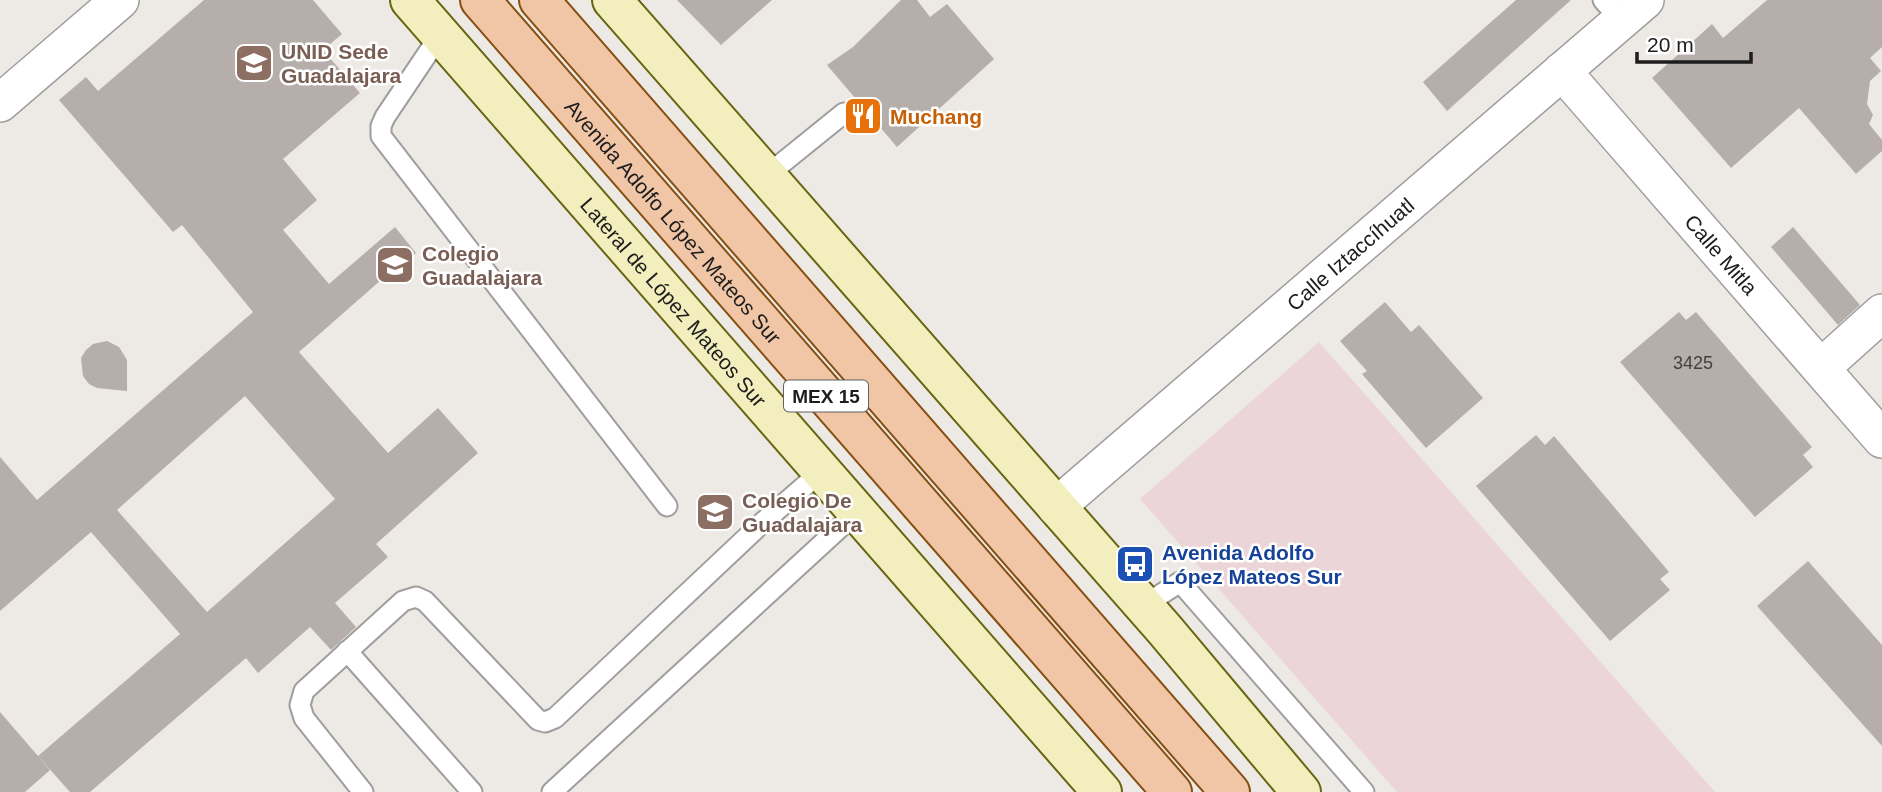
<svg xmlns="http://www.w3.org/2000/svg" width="1882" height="792" font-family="Helvetica,sans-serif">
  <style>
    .commercial { fill: #ecd5d8 }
    .building { fill: #b6aeaa; fill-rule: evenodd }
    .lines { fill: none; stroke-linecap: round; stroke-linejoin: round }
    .service-casing { stroke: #9e9e9e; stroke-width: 23 }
    .minor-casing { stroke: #9e9e9e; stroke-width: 40 }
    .secondary-casing { stroke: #686511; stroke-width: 42 }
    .primary-casing { stroke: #864f11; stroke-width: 42 }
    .service { stroke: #fff; stroke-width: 19 }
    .minor { stroke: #fff; stroke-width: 37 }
    .secondary { stroke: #f2eebe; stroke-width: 38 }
    .primary { stroke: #f1c6a6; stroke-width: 38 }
    .labels { text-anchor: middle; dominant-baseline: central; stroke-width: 5; stroke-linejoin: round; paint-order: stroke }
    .number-label { font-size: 18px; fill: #434140 }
    .shield { fill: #fff; stroke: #616161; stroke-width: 2 }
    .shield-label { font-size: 19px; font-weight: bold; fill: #1d1d1d }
    .education-label { font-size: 21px; font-weight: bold; fill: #785e54; stroke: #fff; text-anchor: start }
    .food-label { font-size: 21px; font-weight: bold; fill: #c56008; stroke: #fff; text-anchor: start }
    .street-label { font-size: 21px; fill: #1d1d1d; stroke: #fff }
    .transit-label { font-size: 21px; font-weight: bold; fill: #164399; stroke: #fff; text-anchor: start }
  </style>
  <rect width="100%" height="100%" fill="#ede9e4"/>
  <!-- commercial -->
  <path class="commercial" d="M 1319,342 L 1715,792 L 1397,792 L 1140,499 Z"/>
  <!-- building -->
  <g class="building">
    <path d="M 204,0 L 313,0 L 342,34 L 323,50 L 360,93 L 283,159 L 317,200 L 283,230 L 329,284 L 395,227 L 416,253 L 381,280 L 299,352 L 388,453 L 438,408 L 478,453 L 376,544 L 388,557 L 335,603 L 356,627 L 331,650 L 310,627 L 258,673 L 246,658 L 90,792 L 70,792 L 38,756 L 180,634 L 91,532 L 0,611 L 0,457 L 37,500 L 253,312 L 182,225 L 173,232 L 59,100 L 86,77 L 98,91 ZM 245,396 L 335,499 L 207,612 L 117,510 Z"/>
    <path d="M 677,0 L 772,0 L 721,45 Z"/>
    <path d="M 901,0 L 917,0 L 930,17 L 947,4 L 994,59 L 897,147 L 827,65 L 853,47 Z"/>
    <path d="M 1516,0 L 1571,0 L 1447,111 L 1423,82 Z"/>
    <path d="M 1767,0 L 1882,0 L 1882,47 L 1870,58 L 1881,71 L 1870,81 L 1867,104 L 1873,115 L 1869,124 L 1882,140 L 1882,151 L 1856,174 L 1799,108 L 1731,168 L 1652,78 L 1712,24 L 1723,38 Z"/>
    <path d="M 1793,227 L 1860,305 L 1838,325 L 1771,247 Z"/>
    <path d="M 1385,302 L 1411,332 L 1419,325 L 1483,398 L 1426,448 L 1362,374 L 1367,371 L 1340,341 Z"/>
    <path d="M 1679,312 L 1686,320 L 1696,312 L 1812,447 L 1803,455 L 1813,467 L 1755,517 L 1620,362 Z"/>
    <path d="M 107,341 L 119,347 L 127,360 L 127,391 L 97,388 L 89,384 L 83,376 L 81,358 L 86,350 L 93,344 Z"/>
    <path d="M 1536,435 L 1545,445 L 1554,436 L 1669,572 L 1660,579 L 1670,590 L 1610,641 L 1476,486 Z"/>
    <path d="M 1808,561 L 1882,645 L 1882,746 L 1757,606 Z"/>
    <path d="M 0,712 L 50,770 L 25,792 L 0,792 Z"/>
  </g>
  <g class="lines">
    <defs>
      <g id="service">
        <path d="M 1603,0 L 1621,20"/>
        <path d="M 440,35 L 385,117 L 381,126 L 381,136 L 667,506"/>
        <path d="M 766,176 L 844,113"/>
        <path d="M 1143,606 L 1180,582 L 1364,792"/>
        <path d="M 347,651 L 472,792"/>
        <path d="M 363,792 L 304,718 L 300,705 L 304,691 L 403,601 L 416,597 L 425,601 L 538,720 L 545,722 L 555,718 L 762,523 L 823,470"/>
        <path d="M 552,792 L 858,511"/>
      </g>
      <g id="minor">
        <path id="s1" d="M 1562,71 L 1882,439"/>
        <path d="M 0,103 L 120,0"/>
        <path d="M 1822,367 L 1882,313"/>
        <path id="s2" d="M 1056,507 L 1645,0"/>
      </g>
      <g id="secondary">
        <path id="s3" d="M 410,0 L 1102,792"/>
        <path d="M 612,0 L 1165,630 L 1301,792"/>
      </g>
      <g id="primary">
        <path id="s4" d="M 480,0 L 1172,792"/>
        <path d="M 539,0 L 1230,792"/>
      </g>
    </defs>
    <!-- service casing -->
    <use href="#service" class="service-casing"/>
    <!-- minor casing -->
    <use href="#minor" class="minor-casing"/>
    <!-- secondary casing -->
    <use href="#secondary" class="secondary-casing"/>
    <!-- primary casing -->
    <use href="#primary" class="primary-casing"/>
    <!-- service -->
    <use href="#service" class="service"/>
    <!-- minor -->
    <use href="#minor" class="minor"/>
    <!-- secondary -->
    <use href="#secondary" class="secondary"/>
    <!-- primary -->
    <use href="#primary" class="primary"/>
  </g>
  <!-- icons -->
  <defs>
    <symbol id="school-square" viewBox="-11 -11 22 22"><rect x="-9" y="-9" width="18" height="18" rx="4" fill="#8d6e63" stroke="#fff"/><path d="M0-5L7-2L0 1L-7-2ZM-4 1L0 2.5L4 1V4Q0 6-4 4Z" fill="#fff"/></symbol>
    <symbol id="restaurant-square" viewBox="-11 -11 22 22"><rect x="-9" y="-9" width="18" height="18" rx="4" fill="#e8710a" stroke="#fff"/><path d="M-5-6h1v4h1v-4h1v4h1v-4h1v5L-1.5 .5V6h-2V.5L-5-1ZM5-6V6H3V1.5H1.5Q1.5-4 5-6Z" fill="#fff"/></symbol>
    <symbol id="university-square" viewBox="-11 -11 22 22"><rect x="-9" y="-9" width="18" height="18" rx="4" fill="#8d6e63" stroke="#fff"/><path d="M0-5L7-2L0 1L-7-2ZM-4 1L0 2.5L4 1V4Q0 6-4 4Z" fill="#fff"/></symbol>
    <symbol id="bus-square" viewBox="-11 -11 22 22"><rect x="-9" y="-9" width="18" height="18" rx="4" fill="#1a4fb4" stroke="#fff"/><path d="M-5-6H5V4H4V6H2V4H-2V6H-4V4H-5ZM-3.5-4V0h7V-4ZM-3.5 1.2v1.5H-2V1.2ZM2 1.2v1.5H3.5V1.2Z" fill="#fff"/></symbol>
  </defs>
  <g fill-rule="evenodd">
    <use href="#school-square" x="232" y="41" width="44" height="44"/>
    <use href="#restaurant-square" x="841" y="94" width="44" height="44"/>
    <use href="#school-square" x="373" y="243" width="44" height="44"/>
    <use href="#university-square" x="693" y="490" width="44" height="44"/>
    <use href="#bus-square" x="1113" y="542" width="44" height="44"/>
  </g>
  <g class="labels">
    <!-- number labels -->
    <g class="number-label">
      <text x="1693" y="363">3425</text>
    </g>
    <!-- shield labels -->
    <rect class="shield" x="784" y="380.5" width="84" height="31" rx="5"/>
    <g class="shield-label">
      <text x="826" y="396">MEX 15</text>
    </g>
    <!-- education labels -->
    <g class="education-label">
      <text x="281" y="51">UNID Sede<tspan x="281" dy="24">Guadalajara</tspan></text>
      <text x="422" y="253">Colegio<tspan x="422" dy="24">Guadalajara</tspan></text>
      <text x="742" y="500">Colegio De<tspan x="742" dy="24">Guadalajara</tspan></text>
    </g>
    <!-- food labels -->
    <g class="food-label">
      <text x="890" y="116">Muchang</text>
    </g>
    <!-- street labels -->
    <g class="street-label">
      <text stroke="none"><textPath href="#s4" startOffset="294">Avenida Adolfo López Mateos Sur</textPath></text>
      <text stroke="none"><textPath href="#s2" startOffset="388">Calle Iztaccíhuatl</textPath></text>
      <text stroke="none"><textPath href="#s1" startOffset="243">Calle Mitla</textPath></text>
      <text stroke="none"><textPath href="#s3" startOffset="401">Lateral de López Mateos Sur</textPath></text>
    </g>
    <!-- transit labels -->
    <g class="transit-label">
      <text x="1162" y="552">Avenida Adolfo<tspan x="1162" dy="24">López Mateos Sur</tspan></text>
    </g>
  </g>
  <!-- scale -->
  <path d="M1637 52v10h114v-10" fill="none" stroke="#1d1d1d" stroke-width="3.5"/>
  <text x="1647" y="52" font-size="21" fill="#1d1d1d" stroke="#ffffff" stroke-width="5" paint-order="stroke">20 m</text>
</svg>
